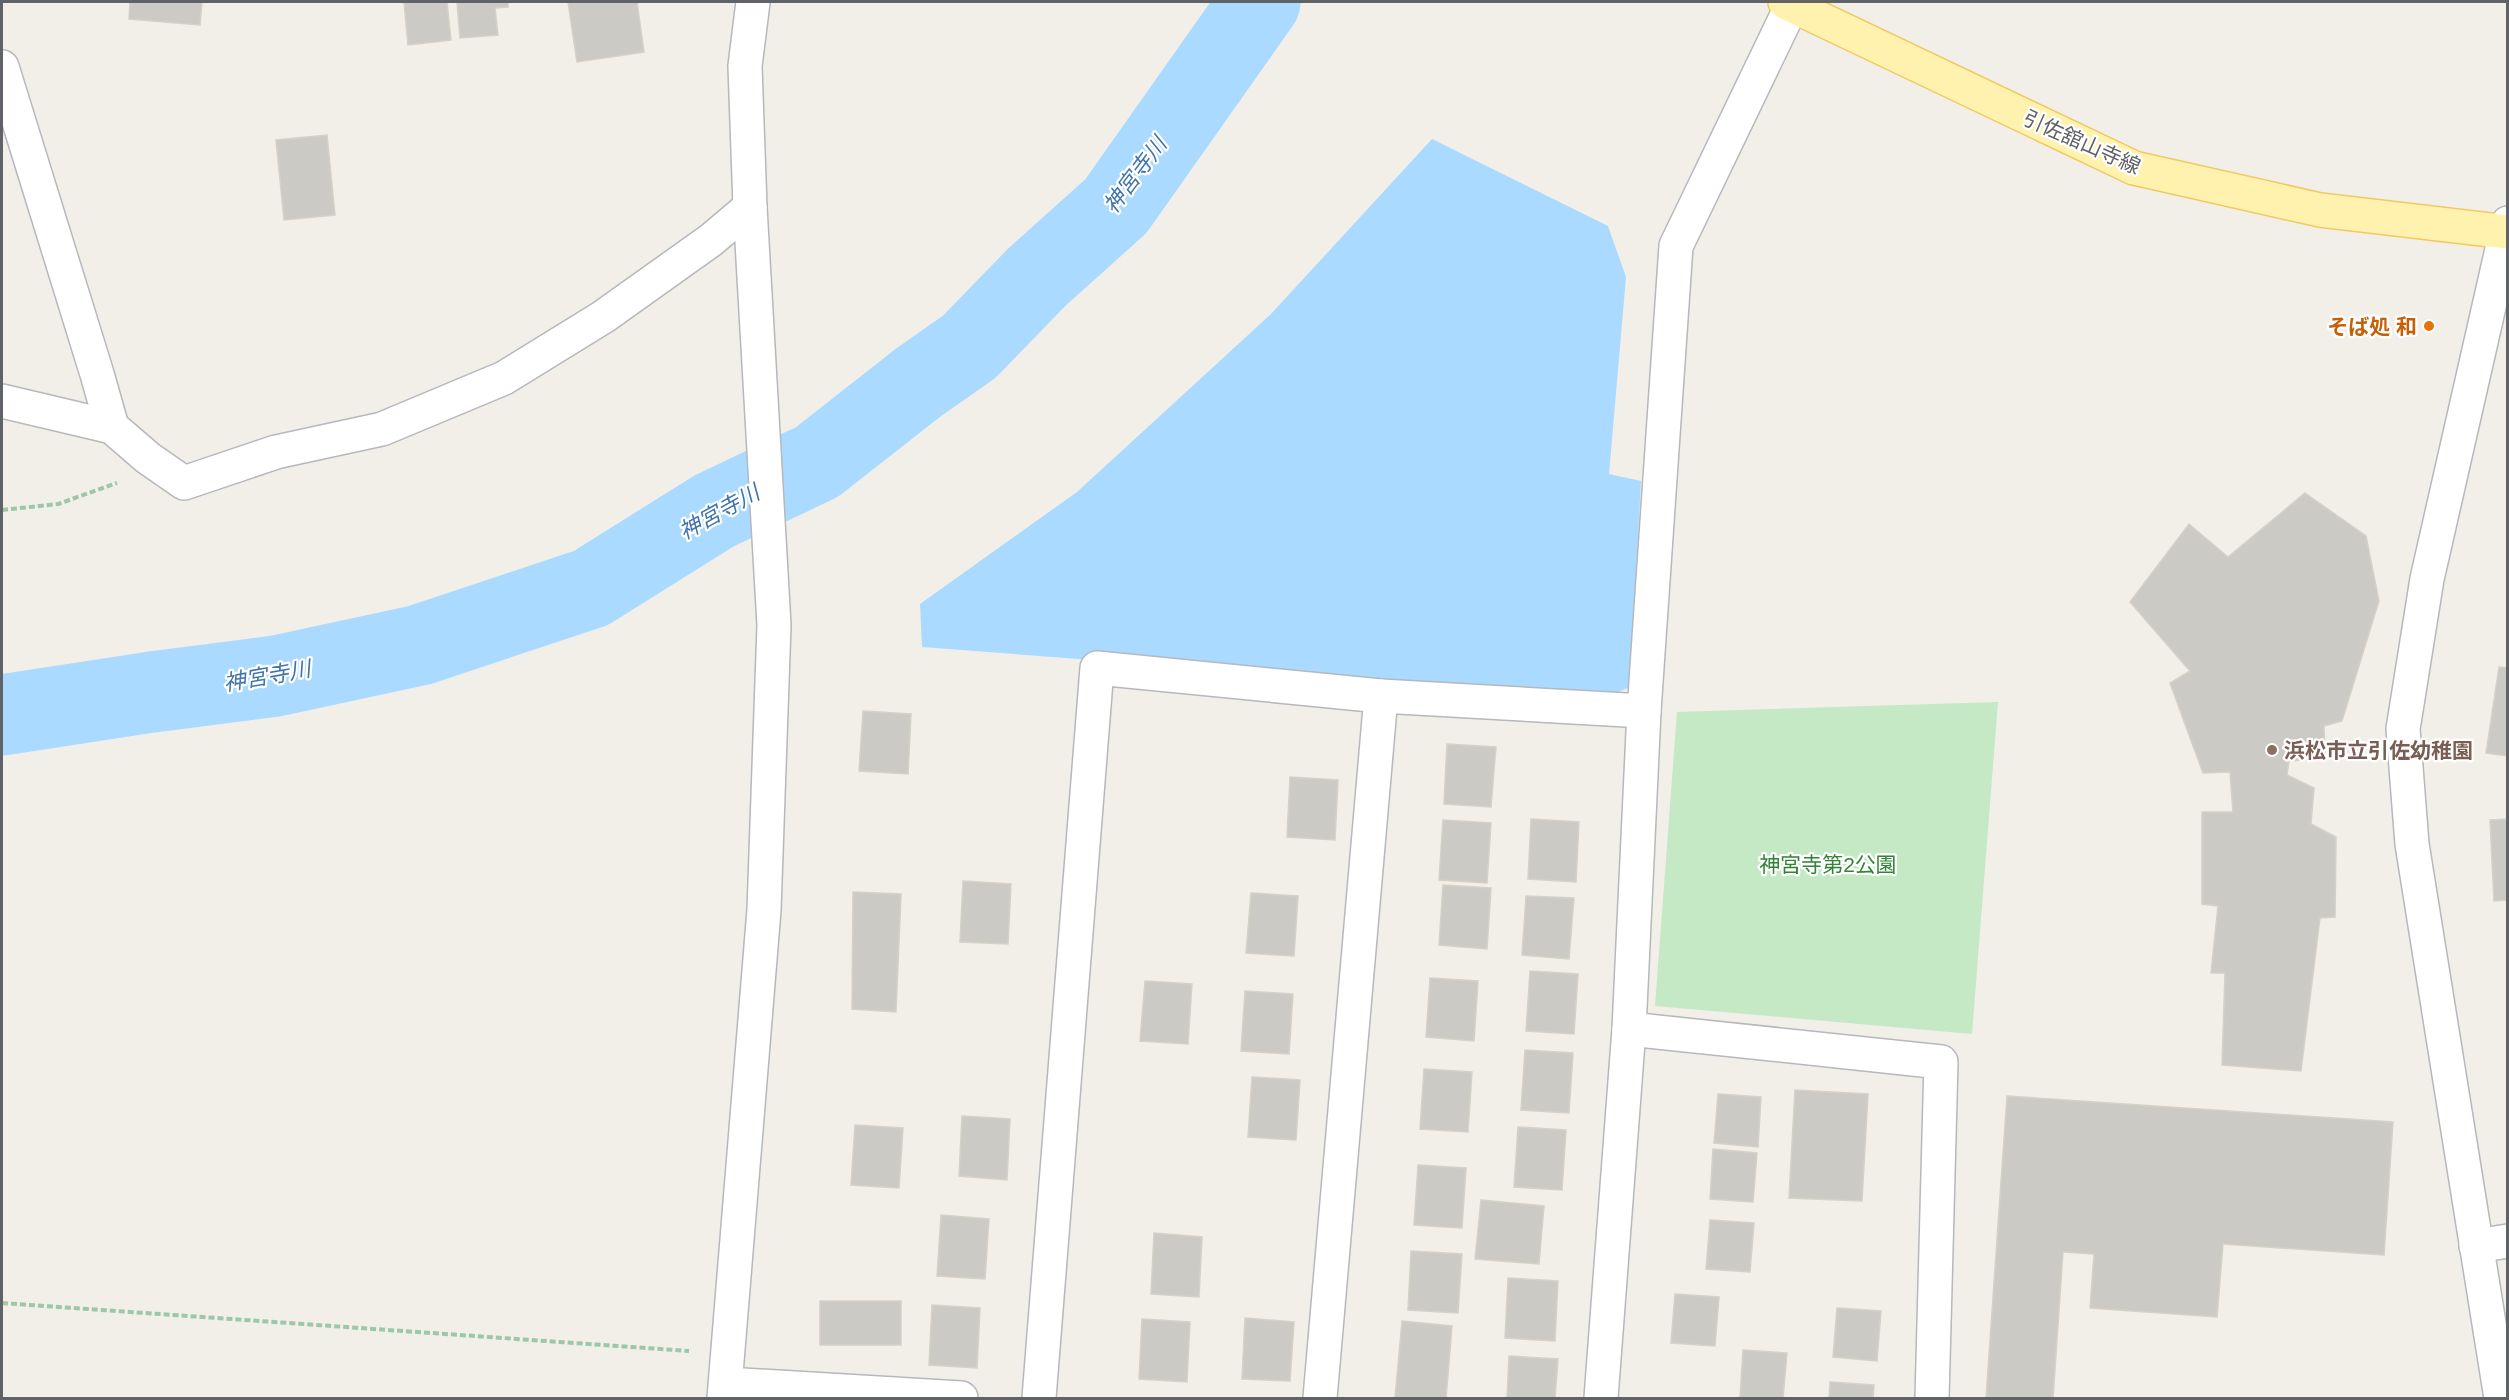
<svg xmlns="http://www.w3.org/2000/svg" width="2509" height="1400" font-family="Helvetica,'Noto Sans JP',sans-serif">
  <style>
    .green { fill: #c5e8c5 }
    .water { fill: #aadaff }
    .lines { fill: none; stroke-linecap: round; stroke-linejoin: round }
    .river { stroke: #aadaff; stroke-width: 81 }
    .building { fill: #cccac5; stroke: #d6d1c6; stroke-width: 1.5 }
    .minor-casing { stroke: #b5b8bc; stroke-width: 36 }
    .major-casing { stroke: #f2c960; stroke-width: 36 }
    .path { stroke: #9cc7a9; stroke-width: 4; stroke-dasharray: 6 3; stroke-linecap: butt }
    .minor { stroke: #fff; stroke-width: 33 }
    .major { stroke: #fff2af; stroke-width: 33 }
    .food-dot { fill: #e8710a; stroke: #fff; stroke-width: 2 }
    .education-dot { fill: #8d6e63; stroke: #fff; stroke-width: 2 }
    .labels { text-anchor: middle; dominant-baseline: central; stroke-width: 4.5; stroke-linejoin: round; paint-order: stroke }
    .street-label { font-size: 21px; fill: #5f6368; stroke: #fff }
    .food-label { font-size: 21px; font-weight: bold; fill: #c56008; stroke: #fff; text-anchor: end }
    .education-label { font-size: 21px; font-weight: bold; fill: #785e54; stroke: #fff; text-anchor: start }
    .park-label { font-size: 21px; fill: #348238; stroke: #fff }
    .water-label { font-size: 22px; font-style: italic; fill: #4174aa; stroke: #fff }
  </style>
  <rect width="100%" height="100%" fill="#f1efe8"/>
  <!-- green -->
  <path class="green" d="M 1998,702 L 1972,1034 L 1655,1006 L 1677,712 Z"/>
  <!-- water -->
  <path class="water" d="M 1432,139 L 1608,226 L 1626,277 L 1609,474 L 1641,481 L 1630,687 L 1602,699 L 922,647 L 920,604 L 1077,492 L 1271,314 Z"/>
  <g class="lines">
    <!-- river -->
    <path class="river" d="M 2,715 L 152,692 L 276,676 L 420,645 L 591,588 L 714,511 L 817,462 L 919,382 L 969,347 L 1037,277 L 1116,206 L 1260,2"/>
  </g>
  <!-- building -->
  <g class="building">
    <path d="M 130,2 L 202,2 L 200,25 L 129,19 Z"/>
    <path d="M 404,2 L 447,2 L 451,40 L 408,45 Z"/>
    <path d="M 457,2 L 508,2 L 508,7 L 495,8 L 498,35 L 460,38 Z"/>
    <path d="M 568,2 L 637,2 L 644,52 L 577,62 Z"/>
    <path d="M 327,135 L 335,215 L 284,220 L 276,140 Z"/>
    <path d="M 2305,493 L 2366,536 L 2379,601 L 2342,721 L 2324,726 L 2325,758 L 2289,761 L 2287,775 L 2314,788 L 2311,824 L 2336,837 L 2335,917 L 2320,918 L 2301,1071 L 2222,1065 L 2225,973 L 2211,973 L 2218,906 L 2202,904 L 2202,812 L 2233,812 L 2230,772 L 2203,773 L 2170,683 L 2190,671 L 2130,602 L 2189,524 L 2228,557 Z"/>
    <path d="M 2499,667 L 2508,668 L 2508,756 L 2486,753 Z"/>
    <path d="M 863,711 L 911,714 L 908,774 L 859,771 Z"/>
    <path d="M 1447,744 L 1496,747 L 1491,807 L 1444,804 Z"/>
    <path d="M 1290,777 L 1338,780 L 1335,840 L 1287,837 Z"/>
    <path d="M 1531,819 L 1579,822 L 1576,882 L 1528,879 Z"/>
    <path d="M 2508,819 L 2508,900 L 2494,901 L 2490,820 Z"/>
    <path d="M 1443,820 L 1491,823 L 1487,883 L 1439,880 Z"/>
    <path d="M 963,881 L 1011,884 L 1008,944 L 960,942 Z"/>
    <path d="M 1443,885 L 1491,888 L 1487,949 L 1439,945 Z"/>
    <path d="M 853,892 L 901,894 L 896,1012 L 852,1009 Z"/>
    <path d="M 1251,893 L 1298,896 L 1294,956 L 1246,953 Z"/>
    <path d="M 1526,896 L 1574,898 L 1569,959 L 1522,955 Z"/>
    <path d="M 1530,971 L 1578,974 L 1574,1034 L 1526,1031 Z"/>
    <path d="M 1430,978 L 1478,981 L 1474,1041 L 1426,1037 Z"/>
    <path d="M 1145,981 L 1192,984 L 1188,1044 L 1140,1041 Z"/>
    <path d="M 1245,991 L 1293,994 L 1289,1054 L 1241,1051 Z"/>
    <path d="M 1525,1050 L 1573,1053 L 1569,1113 L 1521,1110 Z"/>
    <path d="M 1424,1069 L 1472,1072 L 1468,1132 L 1420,1129 Z"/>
    <path d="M 1252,1077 L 1300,1080 L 1296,1140 L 1248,1137 Z"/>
    <path d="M 1795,1090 L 1868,1094 L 1862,1201 L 1789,1198 Z"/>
    <path d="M 1718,1094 L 1761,1097 L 1758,1147 L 1714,1143 Z"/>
    <path d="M 2007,1096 L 2393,1122 L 2384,1255 L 2223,1244 L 2217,1317 L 2090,1308 L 2094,1254 L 2063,1252 L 2053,1398 L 1986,1398 Z"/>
    <path d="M 962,1116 L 1010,1119 L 1007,1180 L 959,1176 Z"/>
    <path d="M 855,1125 L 903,1128 L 899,1188 L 851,1185 Z"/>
    <path d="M 1518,1127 L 1566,1130 L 1562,1190 L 1514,1187 Z"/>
    <path d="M 1713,1149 L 1757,1153 L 1753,1202 L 1710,1199 Z"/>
    <path d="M 1418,1165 L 1466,1168 L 1462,1228 L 1414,1225 Z"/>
    <path d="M 1481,1200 L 1544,1206 L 1539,1264 L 1475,1259 Z"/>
    <path d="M 941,1215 L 989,1219 L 985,1279 L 937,1276 Z"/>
    <path d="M 1710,1220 L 1754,1223 L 1750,1272 L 1706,1269 Z"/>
    <path d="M 1154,1233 L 1202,1237 L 1199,1297 L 1151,1294 Z"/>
    <path d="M 1411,1251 L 1462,1254 L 1458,1313 L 1408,1310 Z"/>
    <path d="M 1508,1278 L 1558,1281 L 1555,1341 L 1505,1338 Z"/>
    <path d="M 1675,1294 L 1719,1297 L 1715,1346 L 1671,1343 Z"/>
    <rect x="820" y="1301" width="81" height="44"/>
    <path d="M 932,1305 L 980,1308 L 977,1368 L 929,1365 Z"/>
    <path d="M 1837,1308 L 1881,1311 L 1877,1361 L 1833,1357 Z"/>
    <path d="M 1245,1318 L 1294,1322 L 1290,1381 L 1242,1379 Z"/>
    <path d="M 1142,1319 L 1190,1322 L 1187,1382 L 1139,1379 Z"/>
    <path d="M 1402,1321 L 1452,1326 L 1446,1398 L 1395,1398 Z"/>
    <path d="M 1743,1350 L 1787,1353 L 1783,1398 L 1740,1398 Z"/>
    <path d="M 1509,1356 L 1558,1359 L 1555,1398 L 1507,1398 Z"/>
    <path d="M 1830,1382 L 1874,1385 L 1873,1398 L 1829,1398 Z"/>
  </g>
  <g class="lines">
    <defs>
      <g id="minor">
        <path d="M 2,67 L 97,374 L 112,427"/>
        <path d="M 2,401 L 112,427 L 148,458 L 184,483 L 276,452 L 382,429 L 504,378 L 603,317 L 711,240 L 750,207"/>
        <path d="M 1629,1029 L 1941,1062 L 1932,1398"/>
        <path d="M 2476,1246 L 2508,1241"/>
        <path d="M 726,1384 L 961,1398"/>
        <path d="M 724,1398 L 764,910 L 774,625 L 750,207 L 745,66 L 753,2"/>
        <path d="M 1039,1398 L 1097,668 L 1381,696 L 1644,711"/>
        <path d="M 1320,1398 L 1381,696"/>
        <path d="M 1601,1398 L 1629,1029 L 1644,711 L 1676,246 L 1792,5"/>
        <path d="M 2501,1398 L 2412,844 L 2403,729 L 2427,579 L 2508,223"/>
      </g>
      <path id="major" d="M 1785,2 L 2134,168 L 2320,210 L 2508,232"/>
    </defs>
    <!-- minor casing -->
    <use href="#minor" class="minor-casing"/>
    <!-- major casing -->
    <use href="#major" class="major-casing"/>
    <!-- path -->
    <g class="path">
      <path d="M 2,510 L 58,504 L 117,483"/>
      <path d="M 2,1303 L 689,1351"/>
    </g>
    <!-- minor -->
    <use href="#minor" class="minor"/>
    <!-- major -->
    <use href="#major" class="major"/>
  </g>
  <!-- markers -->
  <circle class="food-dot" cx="2429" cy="326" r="6"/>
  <circle class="education-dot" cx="2272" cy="750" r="6"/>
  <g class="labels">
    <!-- street labels -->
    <g class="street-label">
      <text transform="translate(2082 142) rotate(24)">引佐舘山寺線</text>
    </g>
    <!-- food labels -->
    <g class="food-label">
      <text x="2417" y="326">そば処 和</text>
    </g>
    <!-- education labels -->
    <g class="education-label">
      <text x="2284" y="750">浜松市立引佐幼稚園</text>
    </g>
    <!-- park labels -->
    <g class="park-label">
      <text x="1828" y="864">神宮寺第2公園</text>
    </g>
    <!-- water labels -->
    <g class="water-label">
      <text transform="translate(1135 175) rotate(-53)">神宮寺川</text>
      <text transform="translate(719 512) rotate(-29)">神宮寺川</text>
      <text transform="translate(267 676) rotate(-10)">神宮寺川</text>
    </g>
  </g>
  <!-- border -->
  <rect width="2509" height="1400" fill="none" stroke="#5f6368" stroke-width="6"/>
</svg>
